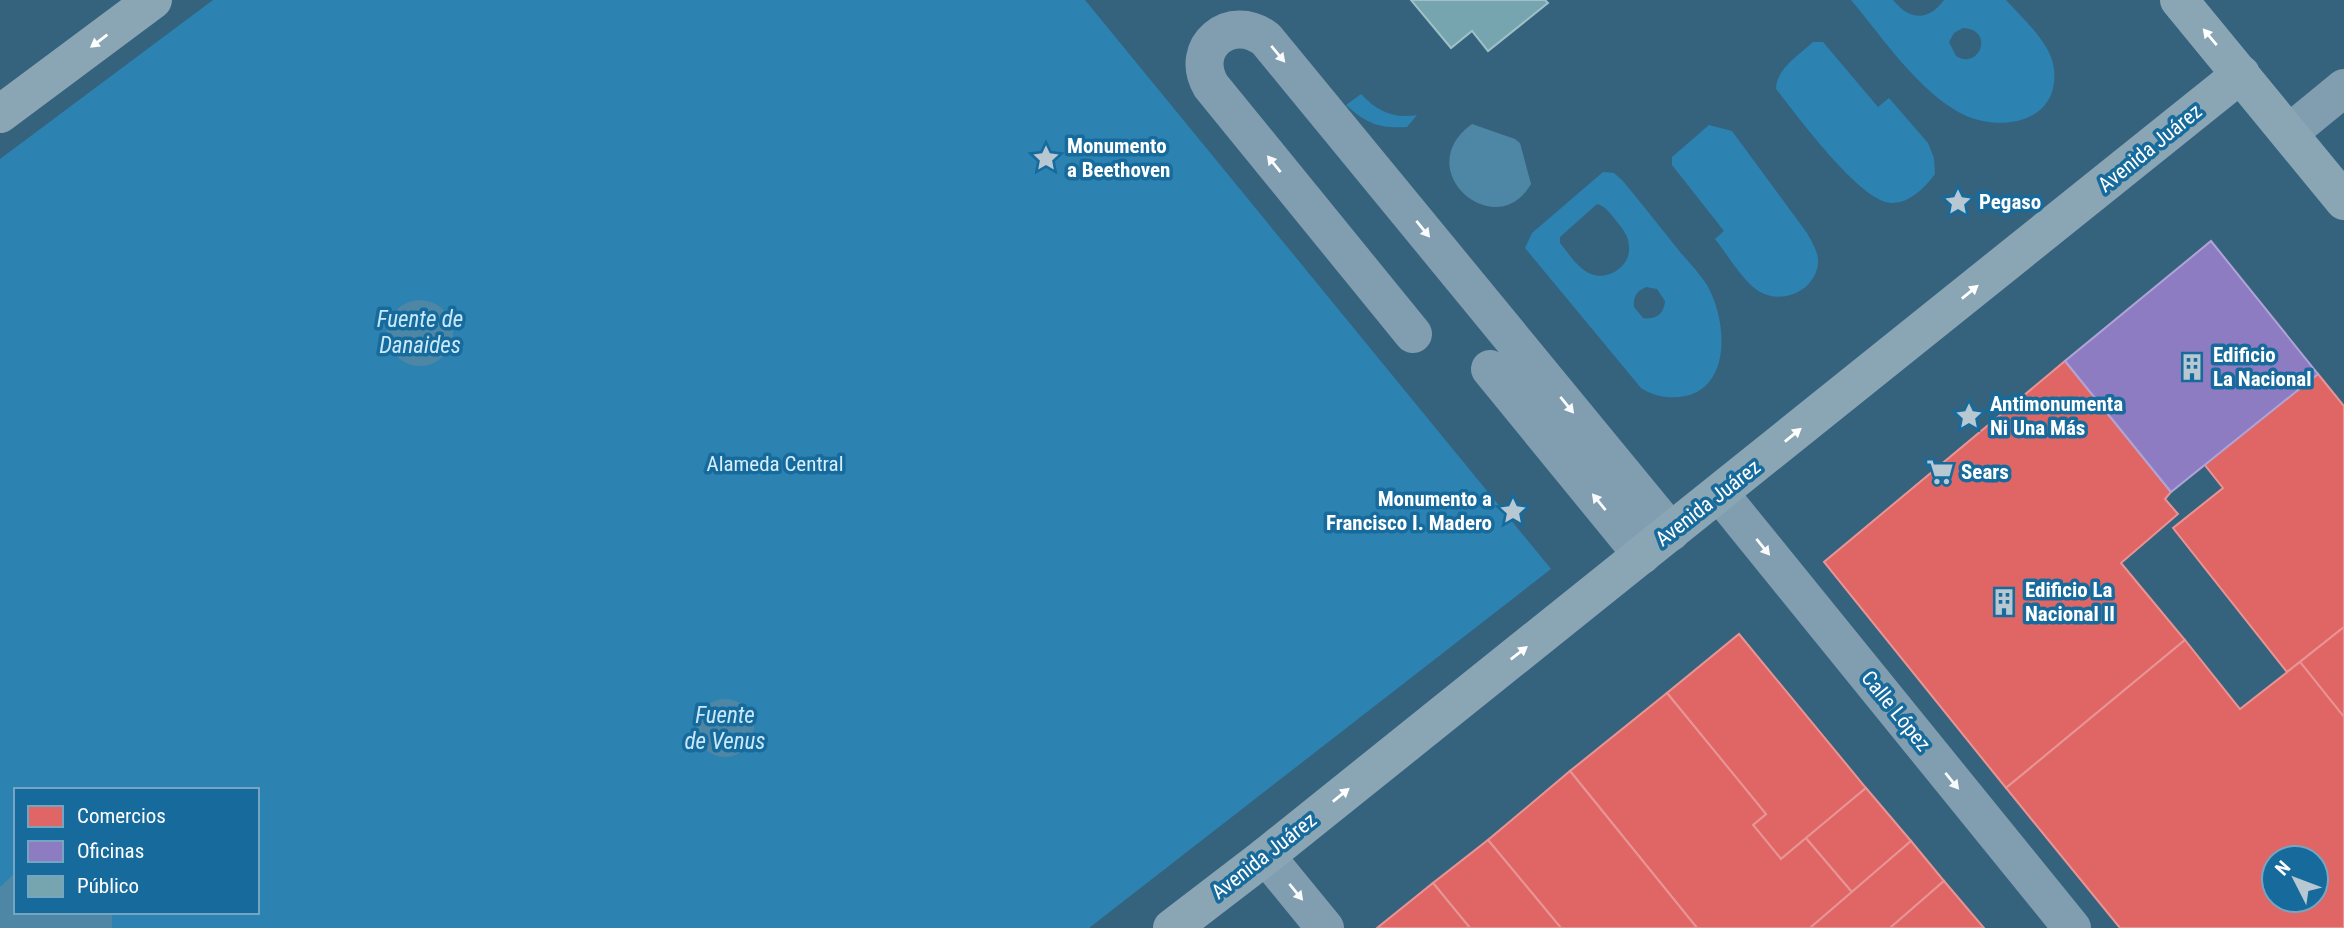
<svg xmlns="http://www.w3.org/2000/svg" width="2344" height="928" font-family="'Roboto Condensed',sans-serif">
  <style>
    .green { fill: #2c82b1; fill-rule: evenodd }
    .water { fill: #4e86a6 }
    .shops { fill: #e06666; stroke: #e99494; stroke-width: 2; fill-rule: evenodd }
    .offices { fill: #8e7cc3; stroke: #b0a3d5; stroke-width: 2 }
    .public { fill: #76a5af; stroke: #9fc0c7; stroke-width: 2 }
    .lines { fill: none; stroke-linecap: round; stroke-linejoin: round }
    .minor { stroke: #809eaf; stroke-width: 38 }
    .major { stroke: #8aa6b5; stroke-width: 38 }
    .oneway { fill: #fff }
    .oneway2 { fill: #f9fafb }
    .labels { text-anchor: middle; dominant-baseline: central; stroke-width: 7; stroke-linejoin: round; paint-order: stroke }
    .poi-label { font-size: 21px; font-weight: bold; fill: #fff; stroke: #176b9c; text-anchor: start }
    .street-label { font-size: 21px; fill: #fff; stroke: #176b9c }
    .park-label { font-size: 21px; fill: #d5effc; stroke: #176b9c }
    .water-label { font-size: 23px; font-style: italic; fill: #c8e9fa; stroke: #176b9c }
  </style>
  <rect width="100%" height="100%" fill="#35637e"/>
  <!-- green -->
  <g class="green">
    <path d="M 213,0 L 1085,0 L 1551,569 L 1089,928 L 0,928 L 0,159 ZM 16,790 L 257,790 L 257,912 L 16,912 Z"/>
    <path d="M 1851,0 L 1893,0 C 1909,20 1928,22 1944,0 L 2006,0 C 2023,19 2051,43 2054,69 C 2060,123 2000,133 1962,114 C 1918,91 1883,38 1851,0 ZM 1963,28 C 1995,29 1980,71 1956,56 L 1949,42 L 1954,33 Z"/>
    <path d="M 1813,42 L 1823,42 L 1878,107 L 1889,98 L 1928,143 L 1934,158 L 1935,174 C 1925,188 1908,204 1891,203 C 1859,201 1797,115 1776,89 C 1776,69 1799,55 1813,42 Z"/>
    <path d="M 1361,94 C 1377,111 1393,119 1417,115 L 1407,127 C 1379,129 1366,123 1346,105 Z"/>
    <path d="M 1709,125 L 1732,131 L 1807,233 C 1811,241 1819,252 1818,263 C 1816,290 1783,305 1760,292 C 1744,283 1727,254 1715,239 L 1724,231 L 1672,165 L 1672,157 Z"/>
    <path d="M 1603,172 L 1614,173 L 1623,181 C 1642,204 1661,228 1680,252 C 1689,262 1699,273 1707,285 C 1724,314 1732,373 1697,392 C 1679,401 1656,398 1641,388 L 1525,248 L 1532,233 ZM 1597,204 C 1605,206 1609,212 1614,218 C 1621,227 1629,235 1629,247 C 1631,266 1608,281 1591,274 C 1578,269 1569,254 1560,243 L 1560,237 ZM 1646,287 L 1657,289 L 1665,301 C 1664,314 1656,320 1643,318 L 1634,307 C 1633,296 1637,291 1646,287 Z"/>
  </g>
  <!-- water -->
  <g class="water">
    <path d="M 1472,124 L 1515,139 L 1520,143 L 1531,184 C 1496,245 1408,170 1472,124 Z"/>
    <circle cx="420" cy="333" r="33"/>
    <circle cx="725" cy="728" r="29"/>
    <path d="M 16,872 L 16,912 L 112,912 L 112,928 L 0,928 L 0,887 Z"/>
  </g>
  <!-- shops -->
  <g class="shops">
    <path d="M 2065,361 L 2171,492 L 2165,499 L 2178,514 L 2121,563 L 2185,640 L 2006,788 L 1824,562 Z"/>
    <path d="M 2318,374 L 2344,406 L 2344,627 L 2287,672 L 2173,528 L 2223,488 L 2204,464 Z"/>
    <path d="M 2344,627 L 2344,717 L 2300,662 Z"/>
    <path d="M 1739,634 L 1866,788 L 1781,859 L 1753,825 L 1766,814 L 1667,693 Z"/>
    <path d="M 2185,640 L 2240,709 L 2300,662 L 2344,717 L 2344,928 L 2120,928 L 2006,788 ZM 2274,858 L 2316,858 L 2316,900 L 2274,900 Z"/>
    <path d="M 1667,693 L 1766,814 L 1753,825 L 1781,859 L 1806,838 L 1852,892 L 1810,928 L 1697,928 L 1570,771 Z"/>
    <path d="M 1570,771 L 1697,928 L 1561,928 L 1488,840 Z"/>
    <path d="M 1866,788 L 1911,841 L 1852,892 L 1806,838 Z"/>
    <path d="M 1488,840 L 1561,928 L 1470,928 L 1433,883 Z"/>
    <path d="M 1911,841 L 1944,881 L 1890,928 L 1810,928 Z"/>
    <path d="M 1944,881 L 1984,928 L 1890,928 Z"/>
    <path d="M 1433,883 L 1470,928 L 1377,928 Z"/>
  </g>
  <!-- offices -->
  <path class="offices" d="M 2211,241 L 2318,374 L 2171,492 L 2065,361 Z"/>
  <!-- public -->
  <path class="public" d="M 1411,0 L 1545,0 L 1548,3 L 1488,51 L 1472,31 L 1451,48 Z"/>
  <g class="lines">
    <!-- minor -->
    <g class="minor">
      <path d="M 2289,133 L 2344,88"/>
      <path d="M 1413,334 L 1211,86 C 1188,47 1231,12 1266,39 L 1671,532"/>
      <path d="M 1490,369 L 1642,555"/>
      <path d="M 1720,494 L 2072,928"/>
      <path d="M 1266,856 L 1325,928"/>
    </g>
    <!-- major -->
    <g class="major">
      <path d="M 2179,0 L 2344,201"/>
      <path d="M 0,114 L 153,0"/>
      <path d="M 1172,928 L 1266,856 L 2241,74"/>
    </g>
  </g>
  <!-- one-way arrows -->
  <defs><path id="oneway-solid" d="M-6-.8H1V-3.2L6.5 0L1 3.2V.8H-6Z" transform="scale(1.75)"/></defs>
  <g class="oneway">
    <use href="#oneway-solid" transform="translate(2210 37) rotate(-130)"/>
    <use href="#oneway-solid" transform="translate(99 41) rotate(143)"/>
    <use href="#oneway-solid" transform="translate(1970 292) rotate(-39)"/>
    <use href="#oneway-solid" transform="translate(1793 435) rotate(-39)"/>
    <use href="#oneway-solid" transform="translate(1519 653) rotate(-38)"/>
    <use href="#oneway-solid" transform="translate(1341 795) rotate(-39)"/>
  </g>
  <g class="oneway2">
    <use href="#oneway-solid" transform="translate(1278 54) rotate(50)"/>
    <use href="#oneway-solid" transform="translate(1274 164) rotate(-129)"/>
    <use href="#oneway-solid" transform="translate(1423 229) rotate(51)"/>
    <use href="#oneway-solid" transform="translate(1567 405) rotate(51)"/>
    <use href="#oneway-solid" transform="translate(1599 502) rotate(-129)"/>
    <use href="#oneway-solid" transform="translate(1763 547) rotate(51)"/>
    <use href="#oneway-solid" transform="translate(1952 781) rotate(51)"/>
    <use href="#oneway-solid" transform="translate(1296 892) rotate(51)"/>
  </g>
  <!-- icons -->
  <defs>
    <symbol id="sight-bare" viewBox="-9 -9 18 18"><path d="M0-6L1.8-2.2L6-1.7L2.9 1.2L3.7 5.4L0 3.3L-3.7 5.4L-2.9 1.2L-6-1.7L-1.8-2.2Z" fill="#b8c8d2" stroke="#176b9c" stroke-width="2.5" paint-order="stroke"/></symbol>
    <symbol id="building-bare" viewBox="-9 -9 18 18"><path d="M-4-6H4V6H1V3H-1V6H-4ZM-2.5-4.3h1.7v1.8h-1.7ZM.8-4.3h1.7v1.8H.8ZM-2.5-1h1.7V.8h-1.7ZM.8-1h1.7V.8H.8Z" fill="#b8c8d2" stroke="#176b9c" stroke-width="2.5" paint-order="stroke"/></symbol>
    <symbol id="supermarket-bare" viewBox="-9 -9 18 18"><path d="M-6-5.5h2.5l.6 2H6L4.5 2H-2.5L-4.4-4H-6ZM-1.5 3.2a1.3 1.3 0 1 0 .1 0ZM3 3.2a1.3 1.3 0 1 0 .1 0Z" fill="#b8c8d2" stroke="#176b9c" stroke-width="2.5" paint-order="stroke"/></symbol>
  </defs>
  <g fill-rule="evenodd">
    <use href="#sight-bare" x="1027" y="139" width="38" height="38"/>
    <use href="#sight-bare" x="1939" y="183" width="38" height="38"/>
    <use href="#building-bare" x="2173" y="348" width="38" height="38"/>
    <use href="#sight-bare" x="1950" y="397" width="38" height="38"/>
    <use href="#supermarket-bare" x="1921" y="453" width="38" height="38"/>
    <use href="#sight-bare" x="1494" y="492" width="38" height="38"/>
    <use href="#building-bare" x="1985" y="583" width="38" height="38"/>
  </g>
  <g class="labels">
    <!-- poi labels -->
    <g class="poi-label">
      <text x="1067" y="146">Monumento<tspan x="1067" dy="24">a Beethoven</tspan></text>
      <text x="1979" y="202">Pegaso</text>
      <text x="2213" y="355">Edificio<tspan x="2213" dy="24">La Nacional</tspan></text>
      <text x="1990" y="404">Antimonumenta<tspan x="1990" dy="24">Ni Una Más</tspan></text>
      <text x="1961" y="472">Sears</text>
      <text x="1492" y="499" text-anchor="end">Monumento a<tspan x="1492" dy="24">Francisco I. Madero</tspan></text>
      <text x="2025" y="590">Edificio La<tspan x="2025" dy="24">Nacional II</tspan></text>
    </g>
    <!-- street labels -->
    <g class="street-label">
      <text transform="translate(2150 148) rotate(-39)">Avenida Juárez</text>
      <text transform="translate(1708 503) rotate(-38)">Avenida Juárez</text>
      <text transform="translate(1896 711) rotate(51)">Calle López</text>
      <text transform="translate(1264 856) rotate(-38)">Avenida Juárez</text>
    </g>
    <!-- park labels -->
    <g class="park-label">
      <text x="775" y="464">Alameda Central</text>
    </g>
    <!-- water labels -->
    <g class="water-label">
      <text x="420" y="319">Fuente de<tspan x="420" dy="26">Danaides</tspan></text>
      <text x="725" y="715">Fuente<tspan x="725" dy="26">de Venus</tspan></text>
    </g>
  </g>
  <!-- legend -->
  <rect x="14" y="788" width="245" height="126" fill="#176b9c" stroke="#74a6c4" stroke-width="2"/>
  <rect x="28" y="806" width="35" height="21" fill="#e06666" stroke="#74a6c4" stroke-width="2"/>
  <text x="77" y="823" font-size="21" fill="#ffffff">Comercios</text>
  <rect x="28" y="841" width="35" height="21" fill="#8e7cc3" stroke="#74a6c4" stroke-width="2"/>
  <text x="77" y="858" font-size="21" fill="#ffffff">Oficinas</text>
  <rect x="28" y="876" width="35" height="21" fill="#76a5af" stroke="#74a6c4" stroke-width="2"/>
  <text x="77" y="893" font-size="21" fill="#ffffff">Público</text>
  <!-- north arrow -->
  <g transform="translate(2295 879) rotate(312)"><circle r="33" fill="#176b9c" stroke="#74a6c4" stroke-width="2"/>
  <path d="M0-5L12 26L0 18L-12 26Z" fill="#b8c8d2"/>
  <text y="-10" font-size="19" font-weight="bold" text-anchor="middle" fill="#ffffff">N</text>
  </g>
</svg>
